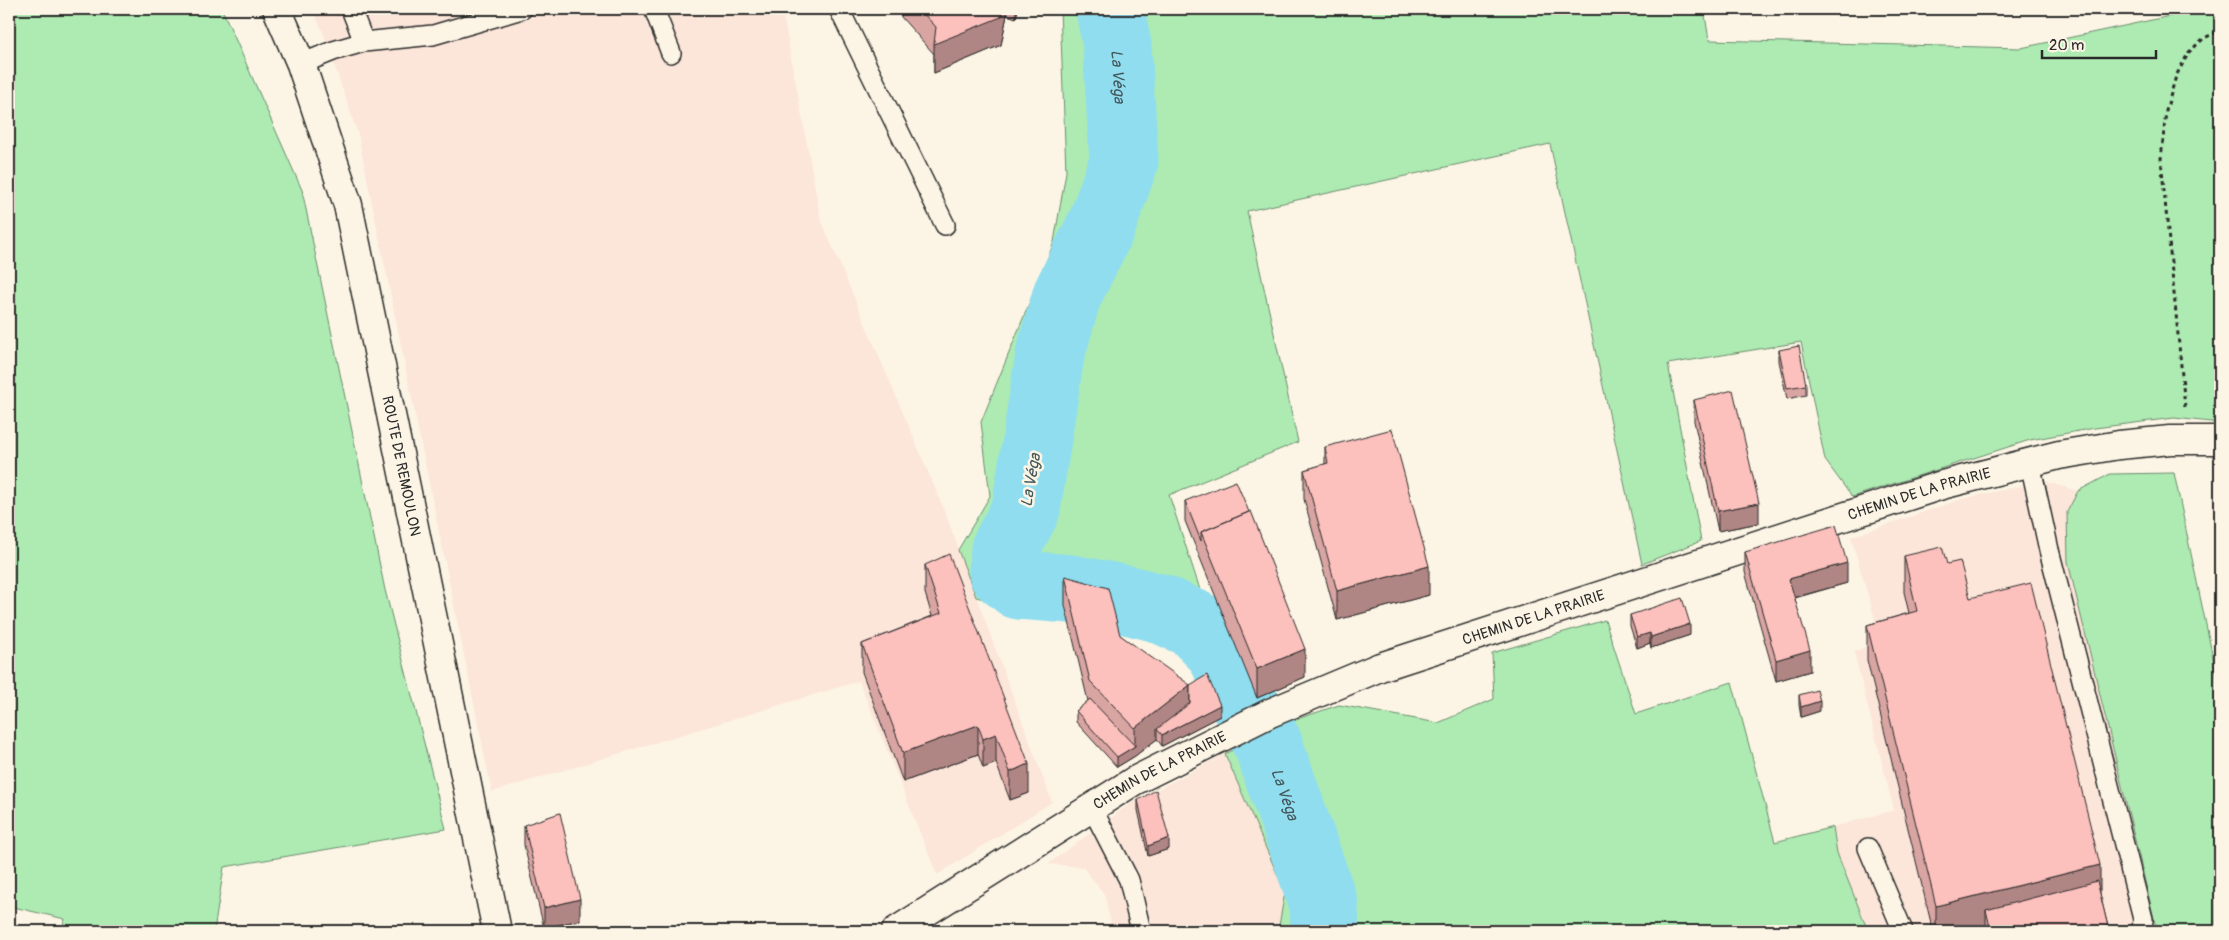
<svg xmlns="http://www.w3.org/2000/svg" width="2229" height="940" font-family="Pangolin,sans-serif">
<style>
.built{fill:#fce5d9}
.green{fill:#adebb2;stroke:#6c8b6e}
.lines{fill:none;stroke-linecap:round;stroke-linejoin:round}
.river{stroke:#90ddef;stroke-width:69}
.lane-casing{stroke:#2b2b2b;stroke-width:22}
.street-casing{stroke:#2b2b2b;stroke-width:31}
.secondary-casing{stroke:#2b2b2b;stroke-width:31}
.path{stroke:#2b2b2b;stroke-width:3;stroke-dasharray:4 4;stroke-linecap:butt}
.lane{stroke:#fcf5e5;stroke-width:19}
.street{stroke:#fcf5e5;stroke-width:28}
.secondary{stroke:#fcf5e5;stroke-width:28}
.wall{fill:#d9a5a3;stroke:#2b2b2b}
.shaded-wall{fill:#b08684;stroke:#2b2b2b}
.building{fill:#fcc0bd;stroke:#2b2b2b}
.labels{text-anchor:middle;stroke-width:5;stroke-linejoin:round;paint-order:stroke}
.street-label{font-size:15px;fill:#2b2b2b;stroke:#fcf5e5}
.water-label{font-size:16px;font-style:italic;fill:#44585c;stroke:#fcf5e5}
</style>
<rect width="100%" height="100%" fill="#fcf5e5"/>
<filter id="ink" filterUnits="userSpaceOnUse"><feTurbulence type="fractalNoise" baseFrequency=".02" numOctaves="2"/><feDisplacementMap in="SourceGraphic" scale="10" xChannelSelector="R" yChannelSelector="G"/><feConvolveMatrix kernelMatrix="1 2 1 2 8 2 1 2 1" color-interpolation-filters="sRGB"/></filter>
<g filter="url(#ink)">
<path class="built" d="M312 9H782L821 220 943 507 1052 802 937 875 859 681 492 792 358 134 322 29Z
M2043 481 2078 491 2067 512 2068 562 2157 931H1868L1837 853 1833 827 1894 810 1854 652 1881 640 1851 537 1962 499Z
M1225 754 1285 892 1278 931H1113L1104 894 1083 867 1048 864 1130 804Z"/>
<path class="green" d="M9 9H222L302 190 385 590 446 829 224 867 214 931H61L65 919 9 906Z
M1060 9H1704L1709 40 2021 48 2203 9H2220V423L2174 418 2095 428 2030 440 1852 497 1825 460 1801 342 1668 364 1701 541 1642 564 1550 144 1247 211 1298 442 1169 495 1210 620 1169 592 1137 582 1065 567 1042 614 976 597 958 550 990 496 981 422 1054 242 1066 172Z
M2174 473 2220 691V931H2157L2068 562 2067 512 2078 491 2110 474Z
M1605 620 1636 714 1732 682 1775 842 1833 827 1837 853 1868 931H1278L1285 892 1225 754 1300 718 1339 705 1438 723 1494 699 1492 653Z"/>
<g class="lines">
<path class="river" id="s1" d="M1110 9 1117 46 1124 161 1102 224 1067 295 1050 355 1026 509 1005 549 1003 572 1019 585 1071 589 1128 600 1159 608 1194 624 1220 650 1247 708 1268 744 1324 905 1325 931"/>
<g class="lane-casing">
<path id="lane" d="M351 9 364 42
M654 9 671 53
M839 9 945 225
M301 64 333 51 364 42 433 35 522 9
M2030 463 2049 550 2143 919 2142 931
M1092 808 1129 880 1141 931
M1868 848 1903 931"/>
</g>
<g class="street-casing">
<g id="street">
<path id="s2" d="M896 931 1134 781 1270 713 1380 667 1942 485 2059 455 2119 445 2170 440H2220"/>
</g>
</g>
<g class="secondary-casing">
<g id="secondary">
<path id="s3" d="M277 9 301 64 348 205 497 931"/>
</g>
</g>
<path class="path" d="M2185 407 2161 159 2166 111 2176 76 2189 52 2204 38 2220 31"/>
<use href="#lane" class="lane"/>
<use href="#street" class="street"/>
<use href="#secondary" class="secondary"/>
</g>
<path class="wall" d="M901 9H1018L1016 18 1007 15 1001 45 934 73V54L901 17Z
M1779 350 1806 385V395L1787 399 1779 361Z
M1694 400 1759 523 1718 531 1694 421Z
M1325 447 1429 595 1337 620 1304 499V470L1325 464Z
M1185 501 1305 677 1257 698 1185 521Z
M2220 523V573L2215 544V524Z
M1745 552 1847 583 1795 598 1810 671 1776 681 1745 572Z
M1904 556 1947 564 1970 598 2100 894 2109 931H1986V929L1977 931H1933L1867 660V625L1909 613 1904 592Z
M925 565 1029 793 1010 800 996 763 983 768 978 754 903 782 862 672V644L932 616 925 593Z
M1065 576 1120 635 1220 716 1162 746 1157 739 1135 756 1117 767 1076 722V711L1088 701 1065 605Z
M1630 615 1690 635 1651 648 1650 643 1637 648 1630 626Z
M1799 695 1820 711 1801 717 1799 705Z
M1138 800 1169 849 1148 856 1138 810Z
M524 825 580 920 544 928 524 845Z"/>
<path class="shaded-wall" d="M1003 9H1007V15L1001 45 934 73V44Z
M1016 9H1018L1016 18Z
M1759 503V523L1718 531V511Z
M1847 563V583L1789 599V579Z
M1429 566V595L1337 620V591Z
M1690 624V635L1651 648V637Z
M1650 633V643L1637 648V637Z
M1305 649V677L1257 698V669Z
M1810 650V671L1776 681V660Z
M1190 685V713L1157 729V739L1135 756 1117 767V757L1135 746V728Z
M1820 701V711L1801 717V707Z
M1220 705V716L1162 746V735Z
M978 725V754L903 782V753Z
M996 734V763L983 768V739Z
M1029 764V793L1010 800V772Z
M1169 838V849L1148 856V846Z
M2100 865V900L1986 910V929L1977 931H1936V906Z
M580 899V920L544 928V908Z"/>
<path class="building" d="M919 9H1003L1001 17 934 44 936 27Z
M1799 346 1806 385 1787 388 1779 350Z
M1733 390 1759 503 1718 511 1694 400Z
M1392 429 1429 566 1337 591 1304 470 1328 463 1325 447Z
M1236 481 1249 512 1201 532V541L1185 501Z
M1251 511 1305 649 1257 669 1201 532Z
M2220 523V553L2215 524Z
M1836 525 1847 563 1789 579 1810 650 1776 660 1745 552Z
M1942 547 1947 564 1960 561 1970 598 2031 583 2100 865 1936 906 1867 625 1917 611 1904 556Z
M949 554 1029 764 1010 772 996 734 983 739 978 725 903 753 862 644 941 613 925 565Z
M1065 576 1108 588 1120 635 1190 685 1135 728 1090 681Z
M1682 598 1690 624 1651 637 1650 633 1637 637 1630 615Z
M1207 675 1220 705 1162 735 1157 729 1190 703V685Z
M1817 690 1820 701 1801 707 1799 695Z
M1090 699 1135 746 1117 757 1076 711Z
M1156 790 1169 838 1148 846 1138 800Z
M560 813 580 899 544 908 524 825Z
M2097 881 2109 931H1991L1986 910Z"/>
</g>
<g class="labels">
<g class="street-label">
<text dy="5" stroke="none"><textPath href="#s3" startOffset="475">ROUTE DE REMOULON</textPath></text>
<text dy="5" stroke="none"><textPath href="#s2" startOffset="1119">CHEMIN DE LA PRAIRIE</textPath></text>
<text dy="5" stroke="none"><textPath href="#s2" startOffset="714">CHEMIN DE LA PRAIRIE</textPath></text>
<text dy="5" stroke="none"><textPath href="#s2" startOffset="309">CHEMIN DE LA PRAIRIE</textPath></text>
</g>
<g class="water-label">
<text dy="6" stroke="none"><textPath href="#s1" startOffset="68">La Véga</textPath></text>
<text transform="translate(1030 480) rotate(-80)" y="6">La Véga</text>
<text dy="6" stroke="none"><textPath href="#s1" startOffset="982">La Véga</textPath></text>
</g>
</g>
<rect width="2229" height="940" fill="none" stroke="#fcf5e5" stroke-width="30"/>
<rect x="15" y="15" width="2199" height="910" fill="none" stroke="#2b2b2b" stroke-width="2" filter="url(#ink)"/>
<path d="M2042 50v8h114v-8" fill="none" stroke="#2b2b2b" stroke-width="2.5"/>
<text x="2049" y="50" font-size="15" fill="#2b2b2b" stroke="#fcf5e5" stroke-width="4" paint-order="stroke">20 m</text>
</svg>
